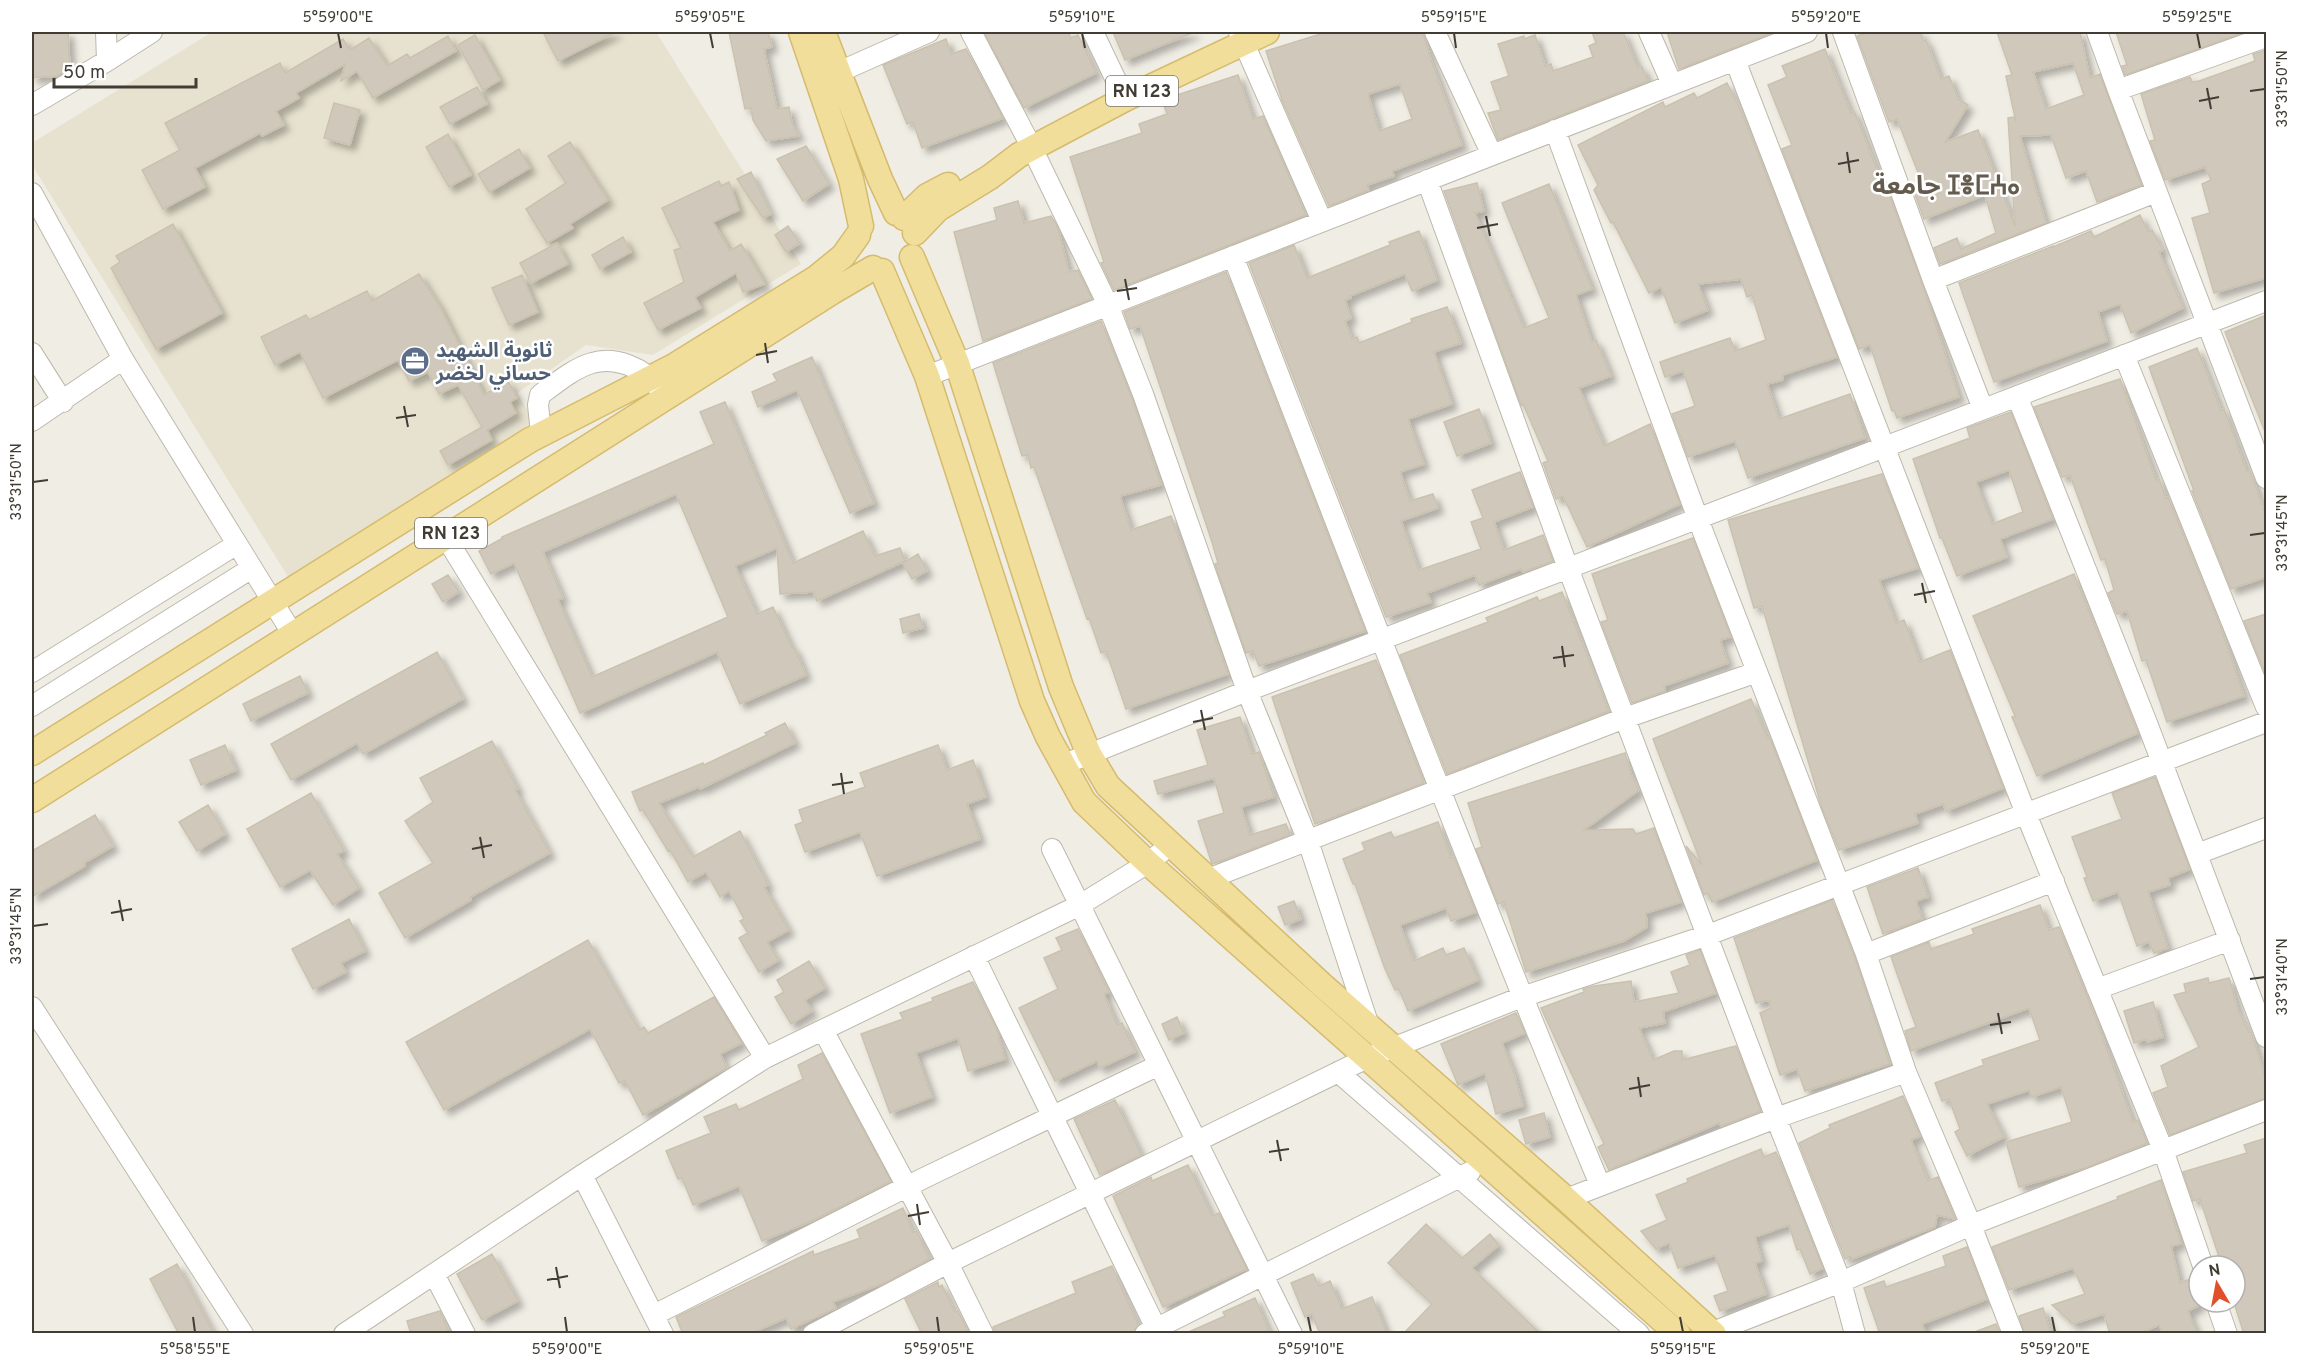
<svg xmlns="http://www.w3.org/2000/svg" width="2298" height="1365" font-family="Overpass,'Noto Sans Arabic','Noto Sans Tifinagh',sans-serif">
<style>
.education{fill:#e7e2cf}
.building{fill:#d0c9bb;stroke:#cac1af;stroke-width:1.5;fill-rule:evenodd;filter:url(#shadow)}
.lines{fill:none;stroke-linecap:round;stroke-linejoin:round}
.minor-casing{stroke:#bdb8ab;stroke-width:22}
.major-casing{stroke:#d5bb6d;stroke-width:27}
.minor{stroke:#fff;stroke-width:20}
.major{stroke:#f2de9b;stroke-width:24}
.ticks{fill:none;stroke:#413d35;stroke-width:2}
.labels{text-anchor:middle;stroke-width:5;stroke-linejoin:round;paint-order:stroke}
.shield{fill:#fff;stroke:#7a7772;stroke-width:1.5}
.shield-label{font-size:18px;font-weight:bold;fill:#413d35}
.service-label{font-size:20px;font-weight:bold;fill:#4e5e75;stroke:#fff;text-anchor:start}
.district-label{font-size:26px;font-weight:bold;fill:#635b4d;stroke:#fff}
.neatline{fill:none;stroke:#413d35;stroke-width:2}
.ticks-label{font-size:15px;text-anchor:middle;fill:#413d35}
</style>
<defs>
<filter id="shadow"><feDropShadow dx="5.5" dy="5.5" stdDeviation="3" flood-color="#0004"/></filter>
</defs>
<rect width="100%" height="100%" fill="#f0ede4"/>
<path class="education" d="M212 32H656L801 264 653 355 586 345 517 393 534 421 290 580 32 165V143Z"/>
<path class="building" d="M68 32 70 69 57 76 32 78V34Z
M543 32H616L558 61Z
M729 32H768L772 47 764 49 777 109 789 107 792 123 799 136 766 141 753 120 751 108 745 109Z
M984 32H1068L1071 38 1078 35 1096 73 1024 108Z
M1113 32H1195L1125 60Z
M1327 32H1423L1431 60 1462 145 1392 171 1394 176 1367 185 1369 190 1329 206 1282 100 1266 51ZM1400 84 1412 119 1379 131 1368 94Z
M1592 32H1623L1638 68 1642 67 1648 81 1498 140 1488 113 1501 110 1491 82 1509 76 1498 44 1524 36V39L1535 35 1545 66 1551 64 1553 71 1593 57 1589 46 1596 43Z
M1667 32H1775L1679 69Z
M1868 32H1921L1923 41 1926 40 1941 79 1949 76 1958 99 1968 105 1945 142 1978 130 2015 226 2008 118 2014 117 2016 122 2006 76 2012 75 1997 32H2080L2090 78 2100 74 2141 185 2097 202 2086 171 2066 178 2051 135 2020 136 2046 223 1940 264 1934 248 1957 238 1961 249 1996 233 1985 195 1924 219 1913 189 1923 185 1897 119 1889 122 1857 36ZM2073 63 2084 95 2046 109 2033 72Z
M2116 32H2246L2125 75 2122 66 2127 65Z
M475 35 500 80 483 90 458 45Z
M448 36 456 51 373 98 357 71 341 81 345 64 296 93 299 98 276 111 284 125 262 136 260 133 195 168 205 187 163 209 142 170 180 150 165 123 280 63 285 73 343 39 350 50 369 38 387 66 407 54 410 58Z
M946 39 951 54 966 49 1003 118 922 148 913 122 907 124 883 65Z
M1825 49 1851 113 1854 111 1882 182 1890 197 1923 286 1959 397 1897 418 1894 410 1892 411 1870 345 1859 349 1782 149 1792 145 1768 85 1787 77 1782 66Z
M2266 50V278L2214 293 2192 218 2210 213 2202 184 2211 180 2205 167 2165 180 2150 141 2155 140 2141 94 2190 77 2192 82 2199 81 2255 61 2253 54Z
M1238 75 1253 119 1263 116 1306 215 1114 290 1101 263 1104 262 1070 157 1142 133 1139 124 1167 114 1162 100Z
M1727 83 1742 113 1837 357 1782 375 1783 380 1767 384 1779 419 1850 394 1865 438 1748 478 1735 441 1688 457 1672 414 1695 406 1683 371 1665 377 1660 362 1730 338 1735 351 1766 340 1752 295 1747 297 1741 279 1698 284 1708 310 1675 323 1661 287 1649 293 1613 222 1611 223 1594 190 1598 185 1578 145 1663 102 1665 107 1694 93 1697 98Z
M477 87 487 104 450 124 440 107Z
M334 103 360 110 350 145 324 138Z
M448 134 471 175 449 187 426 147Z
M570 142 608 200 570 224 573 228 547 243 526 209 566 183 548 156Z
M806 146 829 184 803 201 777 159Z
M519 149 530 168 489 192 478 174Z
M751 172 771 214 763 218 737 179Z
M719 181 721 186 729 182 739 210 713 222 730 251 741 244 765 284 743 292 736 273 695 297 701 308 658 330 644 303 684 282 674 250 681 248 662 208Z
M1477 183 1484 211 1475 213 1524 328 1549 318 1502 203 1549 184 1592 289 1576 295 1592 342 1596 340 1611 376 1579 388 1604 446 1650 424 1680 504 1587 547 1563 496 1556 499 1543 463 1548 461 1523 404 1521 405 1444 191Z
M1018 201 1024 223 1051 216 1058 228 1069 272 1078 270 1092 299 983 341 954 232 997 220 994 208Z
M2140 215 2148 232 2152 230 2163 250 2159 252 2183 308 2131 333 2120 304 2098 312 2107 341 1994 382 1959 283 2053 246V247L2091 231 2094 237Z
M173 224 222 313 156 349 111 268 120 262 116 256Z
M788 226 800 243 786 252 775 235Z
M1419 231 1437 280 1412 291 1405 274 1350 296 1351 298 1345 300 1351 318 1345 321 1352 339 1357 337 1359 343 1412 322 1411 319 1447 307 1461 343 1434 352 1452 404 1408 419 1424 464 1400 472 1410 501 1433 494 1438 508 1401 521 1415 560 1419 570 1481 549 1471 522 1483 518 1472 490 1520 472 1533 507 1494 522 1504 550 1543 535 1553 561 1523 572 1521 569 1479 585 1475 575 1427 593 1431 602 1386 617 1249 263 1294 245 1307 278 1390 245 1389 242Z
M623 237 631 252 600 269 592 255Z
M557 243 568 264 531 283 520 263Z
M1226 272 1365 631 1259 666 1253 651 1246 653 1215 564 1218 563 1212 542 1140 326 1130 329 1124 312Z
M419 274 440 307 484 395 508 381 517 398 510 402 516 413 487 430 492 440 448 465 440 451 482 427 458 385 439 394 428 372 409 381 398 360 323 398 300 352 275 365 261 337 306 315 309 320 367 291 372 301Z
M522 275 538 312 509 325 492 288Z
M2266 315V434L2225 332Z
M1101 321 1132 398 1161 485 1120 496 1131 530 1171 516 1228 674 1126 709 1106 651 1101 653 1089 618 1087 619 1034 467 1031 468 1028 455 1022 456 993 363Z
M2197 348 2221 410 2224 409 2247 472 2250 471 2266 516V577L2231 589 2192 491H2194L2149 367Z
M812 357 874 503 850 513 797 390 758 407 752 392 777 381 773 374Z
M2120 379 2156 480 2159 479 2166 498 2168 497 2221 628 2244 696 2167 722 2146 660 2142 661 2127 611 2117 614 2108 593 2114 590 2105 559 2101 560 2070 475 2062 477 2034 407Z
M725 402 793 563 863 531 875 556 900 548 905 561 817 601 813 592 780 594 777 548 735 566 757 614 773 607 792 648 794 647 806 675 740 704 717 652 580 713 514 563 491 574 479 551 503 538 502 537 714 444 700 412ZM676 494 728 617 592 677 558 600 563 598 543 552Z
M1479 409 1491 443 1457 456 1444 422Z
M2011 412 2053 519 2000 539 2007 557 1957 576 1942 538H1940L1913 459 1970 438 1967 428ZM2009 470 2023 512 1992 524 1976 482Z
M1882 474 1918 568 1879 580 1896 623 1904 620 1920 662 1950 650 2003 788 1946 811 1943 804 1915 814 1918 823 1839 850 1822 808 1762 606 1754 608 1728 520Z
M1693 538 1731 637 1720 640 1728 663 1664 686 1665 691 1632 703 1601 622 1608 620 1592 574Z
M918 554 927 571 912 579 903 563Z
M2074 574 2138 733 2037 776 2012 717 2015 716 1973 616Z
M448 575 459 592 443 602 432 584Z
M1562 592 1609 711 1447 774 1400 655 1488 622 1486 618 1518 605 1537 597 1539 601Z
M919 614 923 628 903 633 900 619Z
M2266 614V676L2244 621Z
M437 652 463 699 363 754 357 743 291 780 271 744Z
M1376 660 1424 783 1315 824 1272 697Z
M300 676 308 693 251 721 243 704Z
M1751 699 1767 738H1770L1817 860 1712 902 1708 893 1704 895 1686 846 1702 865 1653 739Z
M1240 717 1252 754 1259 752 1274 797 1241 807 1250 835 1286 824 1290 835 1212 864 1198 821 1224 813 1214 778 1158 794 1154 781 1208 765 1197 730Z
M785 723 795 743 700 789 699 787 659 803 693 857 740 831 768 885 764 887 789 930 767 942 779 960 759 972 739 938 748 933 740 921 744 919 729 891 720 897 706 872 688 882 670 850 668 851 643 810 640 811 632 792 703 763 704 765 767 735 765 733Z
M492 741 518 789 515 790 550 853 470 897 471 900 405 938 379 893 433 863 405 821 433 802 420 778Z
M225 745 236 770 201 785 190 760Z
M938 745 947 770 973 760 986 797 967 804 980 839 877 876 860 832 805 852 795 825 803 822 799 810 865 787 860 773Z
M1625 753 1632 777 1639 790 1584 830 1633 829 1636 834 1654 828 1681 902 1646 913 1647 927 1624 941 1526 972 1504 902 1498 904 1476 849 1482 847 1468 803Z
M2155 777 2190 869 2168 878 2170 885 2148 892 2168 948 2154 953 2149 942 2137 946 2118 892 2093 901 2084 878 2087 877 2072 837 2122 819 2112 793Z
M311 793 344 851 337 854 359 888 333 905 310 870 280 887 247 829Z
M208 805 225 834 197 851 179 822Z
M95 815 113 846 84 863 85 866 32 897V851Z
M1438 822 1451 858 1454 857 1476 912 1451 921 1446 908 1400 925 1414 961 1443 948 1446 955 1464 948 1478 980 1408 1011 1399 989 1395 990 1385 969 1355 884H1353L1343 859 1365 850 1362 843 1391 832 1394 838Z
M1918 868 1928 897 1916 901 1922 919 1883 934 1867 887Z
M1832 900 1855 958 1890 1064 1805 1091 1797 1069 1780 1075 1760 1013 1771 1008 1769 1000 1756 1003 1734 938Z
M1294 901 1301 919 1285 925 1278 907Z
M2040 905 2049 930 2059 927 2093 1011 2133 1122 2138 1120 2147 1143 2085 1168 2019 1187 2006 1142 2072 1122 2061 1087 2032 1097 2029 1090 1987 1104 2004 1137 1967 1156 1955 1132 1960 1129 1949 1099 1942 1101 1935 1083 1984 1065 1982 1060 2040 1040 2029 1008 1911 1051 1905 1031 1916 1027 1891 957 1929 942 1931 949 1974 934 1972 929Z
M349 919 365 951 341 963 346 972 313 989 292 949Z
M1078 929 1109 992 1104 994 1117 1025 1122 1023 1135 1052 1100 1068 1097 1061 1055 1081 1019 1008 1058 989 1044 958 1062 950 1056 938Z
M588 940 639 1030 644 1027 648 1033 714 997 742 1043 720 1054 727 1068 643 1115 625 1081 619 1083 590 1029 444 1110 406 1042Z
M1700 950 1716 993 1663 1012 1665 1023 1639 1028 1653 1060 1674 1051H1682V1060L1736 1046 1761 1111 1721 1126 1719 1123 1609 1170 1598 1147 1604 1144 1541 1008 1584 992 1583 989 1594 986 1631 981 1634 1002 1679 993 1671 972 1690 965 1686 955Z
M809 961 825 988 805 1000 812 1011 791 1024 775 997 784 992 777 980Z
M2208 978 2209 983 2229 978 2238 1010 2249 1032H2251L2264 1073 2266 1072V1098L2170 1135 2153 1093 2168 1087 2161 1066 2199 1047 2174 995 2186 992 2184 984Z
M973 982 996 1027 1005 1059 968 1071 958 1038 916 1053 932 1097 890 1113 861 1034 903 1019 900 1013 933 1001 932 998Z
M2153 1002 2163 1037 2147 1042 2146 1039 2134 1043 2124 1011Z
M1516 1013 1525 1033 1502 1043 1514 1073 1523 1106 1496 1114 1485 1073 1458 1085 1441 1044Z
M1177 1017 1184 1033 1169 1040 1162 1024Z
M822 1053 891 1181 814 1220 762 1241 739 1186 693 1205 682 1178 678 1179 666 1151 711 1133 704 1117 736 1104 739 1110 803 1079 798 1065Z
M1903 1096 1920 1136 1911 1140 1928 1181 1938 1177 1955 1219 1937 1215 1935 1227 1852 1259 1851 1256 1845 1259 1799 1143 1830 1128 1829 1125Z
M1115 1100 1141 1155 1100 1175 1074 1119Z
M1544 1113 1550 1137 1526 1144 1519 1120Z
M2266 1138V1334H2244L2235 1306V1266H2222L2200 1199 2193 1201 2183 1172 2247 1153 2244 1145Z
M1761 1149 1764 1157 1776 1152 1823 1268 1810 1274 1800 1249 1797 1250 1789 1225 1755 1237 1762 1261 1755 1263 1766 1294 1720 1311 1714 1296 1728 1291 1715 1255 1678 1268 1669 1243 1656 1249 1641 1231 1667 1220 1656 1195 1688 1182 1687 1179Z
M1188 1165 1212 1216 1219 1213 1247 1269 1163 1307 1113 1196 1151 1177 1152 1181Z
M2161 1180 2181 1244 2171 1246 2180 1283 2190 1279 2200 1305 2188 1311 2197 1334H2163L2159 1325 2138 1334H2110L2104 1314 2073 1324 2052 1305 2085 1294 2073 1268 2009 1290 1992 1247 2118 1199 2117 1197Z
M903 1208 913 1232 917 1231 929 1259 887 1282 833 1302 836 1308 791 1329 786 1318 750 1334H683L676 1317 813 1251 814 1255 860 1238 857 1230Z
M1426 1224 1462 1258 1490 1234 1499 1245 1472 1268 1541 1334H1403L1432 1304 1388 1263Z
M1967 1247 1987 1299 1922 1324 1926 1334H1880L1864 1288 1884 1281 1886 1287 1946 1266 1943 1256Z
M492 1254 518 1301 482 1320 457 1274Z
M177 1264 214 1334H179L150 1279Z
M1112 1266 1138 1325 1133 1334H995L993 1327 1076 1293 1072 1282Z
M1313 1274 1319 1286 1330 1281 1342 1309 1372 1297 1387 1334H1320L1312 1314 1305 1317 1291 1283Z
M938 1282 939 1287 942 1285 955 1312 958 1311 969 1334H922L905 1299Z
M1255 1298 1270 1334H1184L1225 1316 1223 1312Z
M2043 1308 2051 1334H2025L2019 1316Z
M440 1311 450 1334H411L407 1321Z
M1996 1324 2000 1334H1977V1331Z"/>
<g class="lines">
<g class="minor-casing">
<path id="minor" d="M106 32 107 61
M971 32 1032 148 1108 305 1143 394 1247 691 1308 841 1369 1026
M1093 32 1125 99
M1239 32 1322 221
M1435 32 1492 155
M1649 32 1672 84
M1843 32 1933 280 1983 409
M2097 32 2118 90 2266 478
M1735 60 2026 814 2163 1150 2203 1266
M839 72 929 32
M2118 90 2266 37
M32 105 107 61 152 32
M1555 130 1698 519 1866 954 1906 1072 1971 1225 2013 1334
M1427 180 1568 568 1776 1118 1841 1282 1855 1334
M32 193 123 359 292 633
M1233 256C1353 567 1472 878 1600 1185
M1933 280 2156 192
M32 353 63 402
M2124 355 2266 707
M927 376 1807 32
M2017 396 2147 723 2266 1037
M32 421 123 359
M541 433 538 405 540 395C555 384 574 368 592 363 615 356 645 368 658 387
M445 536 765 1058
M32 672 237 544
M32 706 252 568
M1062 765 1247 691 2266 301
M1052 849 1292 1334
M2197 854 2266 828
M1208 879 1625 718 1757 672
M1866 954 2054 881
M974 956 1156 1328
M2097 989 2230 940
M32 1007 243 1334
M823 1030 948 1263 983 1334
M1338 1072 1639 1334
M582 1175 663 1334
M1566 1199 1776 1118 1906 1072
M434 1274 465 1334
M2216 1302 2227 1334
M654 1315 924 1178 1159 1065
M344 1334 582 1175 765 1058 1080 905 1148 863 1170 845
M813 1334 948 1263 1367 1058 1522 997 1708 935 2266 722
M1145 1334 1470 1172
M1708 1334 1841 1282 1971 1225 2266 1110"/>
</g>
<g class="major-casing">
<path id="major" d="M801 32 851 179 861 226
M823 32 880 179 896 213
M904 218 927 196 948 185
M915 233 938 209 990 177 1019 155 1125 99 1267 32
M912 257 957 363 1061 687 1089 754 1108 786 1322 985 1566 1199 1714 1334
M882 271 927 376 1032 701 1048 737 1084 802 1148 863 1678 1334
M32 753 530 440 674 366 816 278 843 256 858 235
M32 800 832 292 873 268"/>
</g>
<use href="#minor" class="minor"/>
<use href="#major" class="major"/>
</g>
<path class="ticks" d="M338 33 341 48M710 33 713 48M1082 33 1085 48M1454 33 1456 48M1826 33 1828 48M2197 33 2200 48M2207 88 2211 109M2250 91 2265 89M2199 101 2219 97M1847 152 1850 173M1838 164 1859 160M1486 216 1490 236M1477 228 1498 224M1125 279 1129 300M1117 291 1137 288M765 343 768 363M756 355 777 351M404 406 408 427M396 418 416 415M33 482 48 480M2250 535 2265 533M1922 583 1926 603M1914 595 1935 591M1562 646 1565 667M1553 658 1574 655M1201 710 1205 730M1193 722 1213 718M841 773 844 794M832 785 853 782M480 837 484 858M472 849 492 845M119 900 123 921M111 913 132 909M33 926 48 924M2250 979 2265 977M1998 1013 2002 1034M1990 1025 2011 1022M1638 1077 1641 1097M1629 1089 1650 1085M1277 1140 1281 1161M1269 1152 1289 1149M917 1204 920 1225M908 1216 929 1212M556 1267 560 1288M547 1280 568 1276M193 1317 195 1332M565 1317 567 1332M937 1317 939 1332M1308 1317 1311 1332M1680 1317 1683 1332M2052 1317 2055 1332"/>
<defs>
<g id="office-disc" transform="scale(1.5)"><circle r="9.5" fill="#5c6f8a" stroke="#fff"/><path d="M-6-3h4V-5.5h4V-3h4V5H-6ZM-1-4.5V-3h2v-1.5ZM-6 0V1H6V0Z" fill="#fff"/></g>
</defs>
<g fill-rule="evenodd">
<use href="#office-disc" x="415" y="361"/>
</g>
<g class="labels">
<g class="shield">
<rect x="1106" y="76" width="72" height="30" rx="4.5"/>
<rect x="415" y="518" width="72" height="30" rx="4.5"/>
</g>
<g class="shield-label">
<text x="1142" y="97">RN 123</text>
<text x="451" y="539">RN 123</text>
</g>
<g class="service-label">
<text x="436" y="357">ثانوية الشهيد<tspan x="436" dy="23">حساني لخضر</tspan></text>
</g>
<g class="district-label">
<text x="1946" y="194">جامعة ⵊⴻⵎⵄⴰ</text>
</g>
</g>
<rect width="2298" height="1365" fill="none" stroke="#ffffff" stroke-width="66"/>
<g transform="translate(2217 1284) rotate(350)"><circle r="28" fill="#ffffff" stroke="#b3b1ae" stroke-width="1.5"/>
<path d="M0-4.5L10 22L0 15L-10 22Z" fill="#e1502a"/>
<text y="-9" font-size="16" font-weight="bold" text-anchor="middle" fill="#413d35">N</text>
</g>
<path d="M54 78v9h142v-9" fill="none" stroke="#413d35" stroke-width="3"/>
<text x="63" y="78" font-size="18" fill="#413d35" stroke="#ffffff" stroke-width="4.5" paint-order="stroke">50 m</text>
<rect x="33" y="33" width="2232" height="1299" class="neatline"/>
<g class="ticks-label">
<text x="338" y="22">5°59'00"E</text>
<text x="710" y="22">5°59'05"E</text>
<text x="1082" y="22">5°59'10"E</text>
<text x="1454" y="22">5°59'15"E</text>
<text x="1826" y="22">5°59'20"E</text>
<text x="2197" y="22">5°59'25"E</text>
<text transform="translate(2282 89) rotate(-90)" y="5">33°31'50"N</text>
<text transform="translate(16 482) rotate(-90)" y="5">33°31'50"N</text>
<text transform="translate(2282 533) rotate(-90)" y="5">33°31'45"N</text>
<text transform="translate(16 926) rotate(-90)" y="5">33°31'45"N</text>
<text transform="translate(2282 977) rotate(-90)" y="5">33°31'40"N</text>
<text x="195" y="1354">5°58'55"E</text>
<text x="567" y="1354">5°59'00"E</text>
<text x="939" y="1354">5°59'05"E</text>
<text x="1311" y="1354">5°59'10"E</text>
<text x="1683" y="1354">5°59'15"E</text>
<text x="2055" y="1354">5°59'20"E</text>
</g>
</svg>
